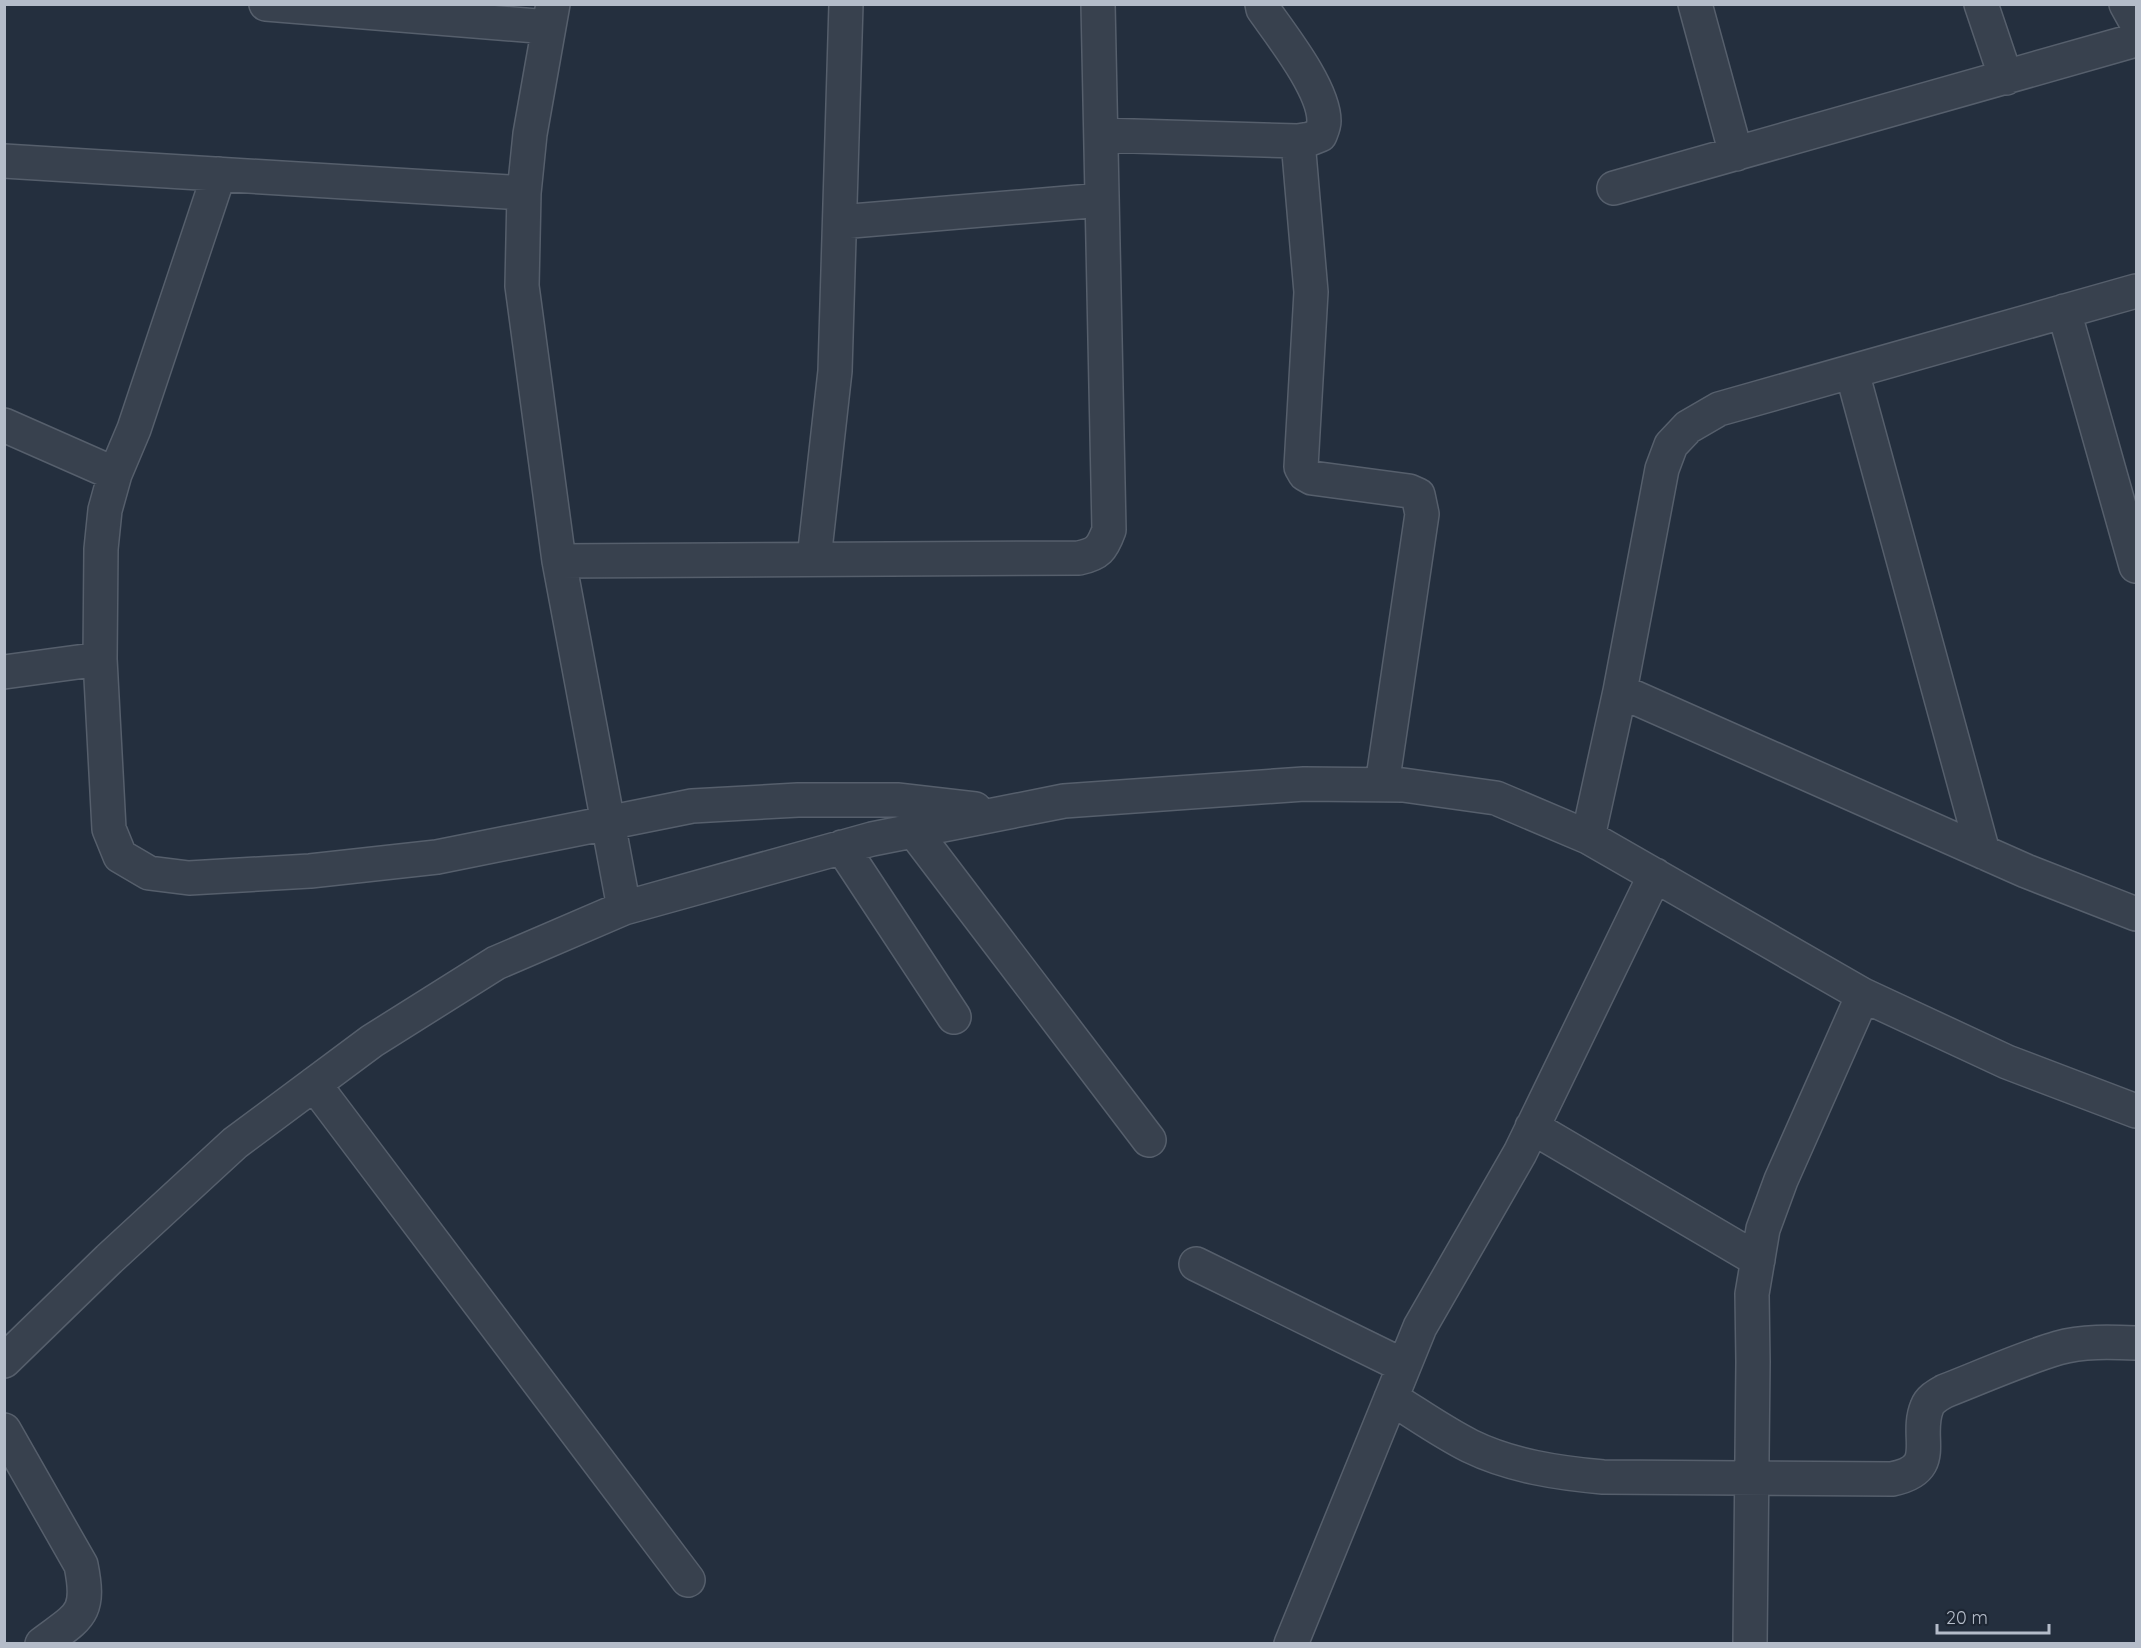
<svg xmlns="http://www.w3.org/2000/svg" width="2141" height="1648" font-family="Quicksand,sans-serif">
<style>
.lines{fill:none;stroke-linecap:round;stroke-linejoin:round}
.minor-casing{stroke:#565f6c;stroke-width:36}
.minor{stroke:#38414e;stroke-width:33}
</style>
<rect width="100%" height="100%" fill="#242f3e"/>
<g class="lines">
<g class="minor-casing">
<path id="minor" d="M266 4 549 27
M553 4 530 134 524 193 522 286 559 561 624 908
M1262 4 1263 9C1282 36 1324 89 1324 121 1324 126 1322 130 1320 135L1310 139 1298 141 1311 292 1301 467 1305 474 1312 478 1409 491 1418 495 1422 514 1382 785
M1695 4 1736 154
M1981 4 2006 78
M2126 4 2136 22
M1101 135 1298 141
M4 161 524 193
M1614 188 2136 40
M840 222 1102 200
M2064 311 2136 566
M1852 372 1983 852
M4 425 115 474 105 510 101 549 100 659 109 829 120 856 149 873 189 878 310 871 437 857 692 806 798 800H897L975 809
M115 474 134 429 219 174
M814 559 835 371 846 4
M559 561 1079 558C1098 554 1102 549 1109 530L1098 4
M4 672 100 659
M1620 691 2026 871 2136 914
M914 831 1149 1140
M1588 837 1620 691 1662 469 1671 445 1688 427 1719 409 2136 291
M842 847 954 1017
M314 1084 688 1580
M1532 1127 1758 1260
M1196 1264 1404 1366
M4 1361 109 1259 235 1143 372 1041 496 963 624 908 872 839 1064 801 1304 784 1403 785 1496 798 1588 837 1863 995 2007 1062 2136 1111
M1391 1398C1417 1414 1442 1432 1470 1446 1511 1466 1558 1473 1603 1477L1892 1479C1942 1469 1914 1438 1927 1407 1930 1399 1938 1395 1945 1391 1981 1377 2021 1359 2058 1348 2083 1341 2110 1342 2136 1343
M4 1430 81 1565C91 1615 79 1616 42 1644
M1291 1644 1420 1327 1520 1153 1655 875
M1750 1644 1753 1362 1752 1294 1763 1229 1781 1180 1863 995"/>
</g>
<use href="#minor" class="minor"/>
</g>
<rect width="2141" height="1648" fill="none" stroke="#b4bcc9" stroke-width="12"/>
<path d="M1937 1624v9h112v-9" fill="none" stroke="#b4bcc9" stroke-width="3"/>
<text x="1946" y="1624" font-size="18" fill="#b4bcc9" stroke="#1d2633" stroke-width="4.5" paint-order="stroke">20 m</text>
</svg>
